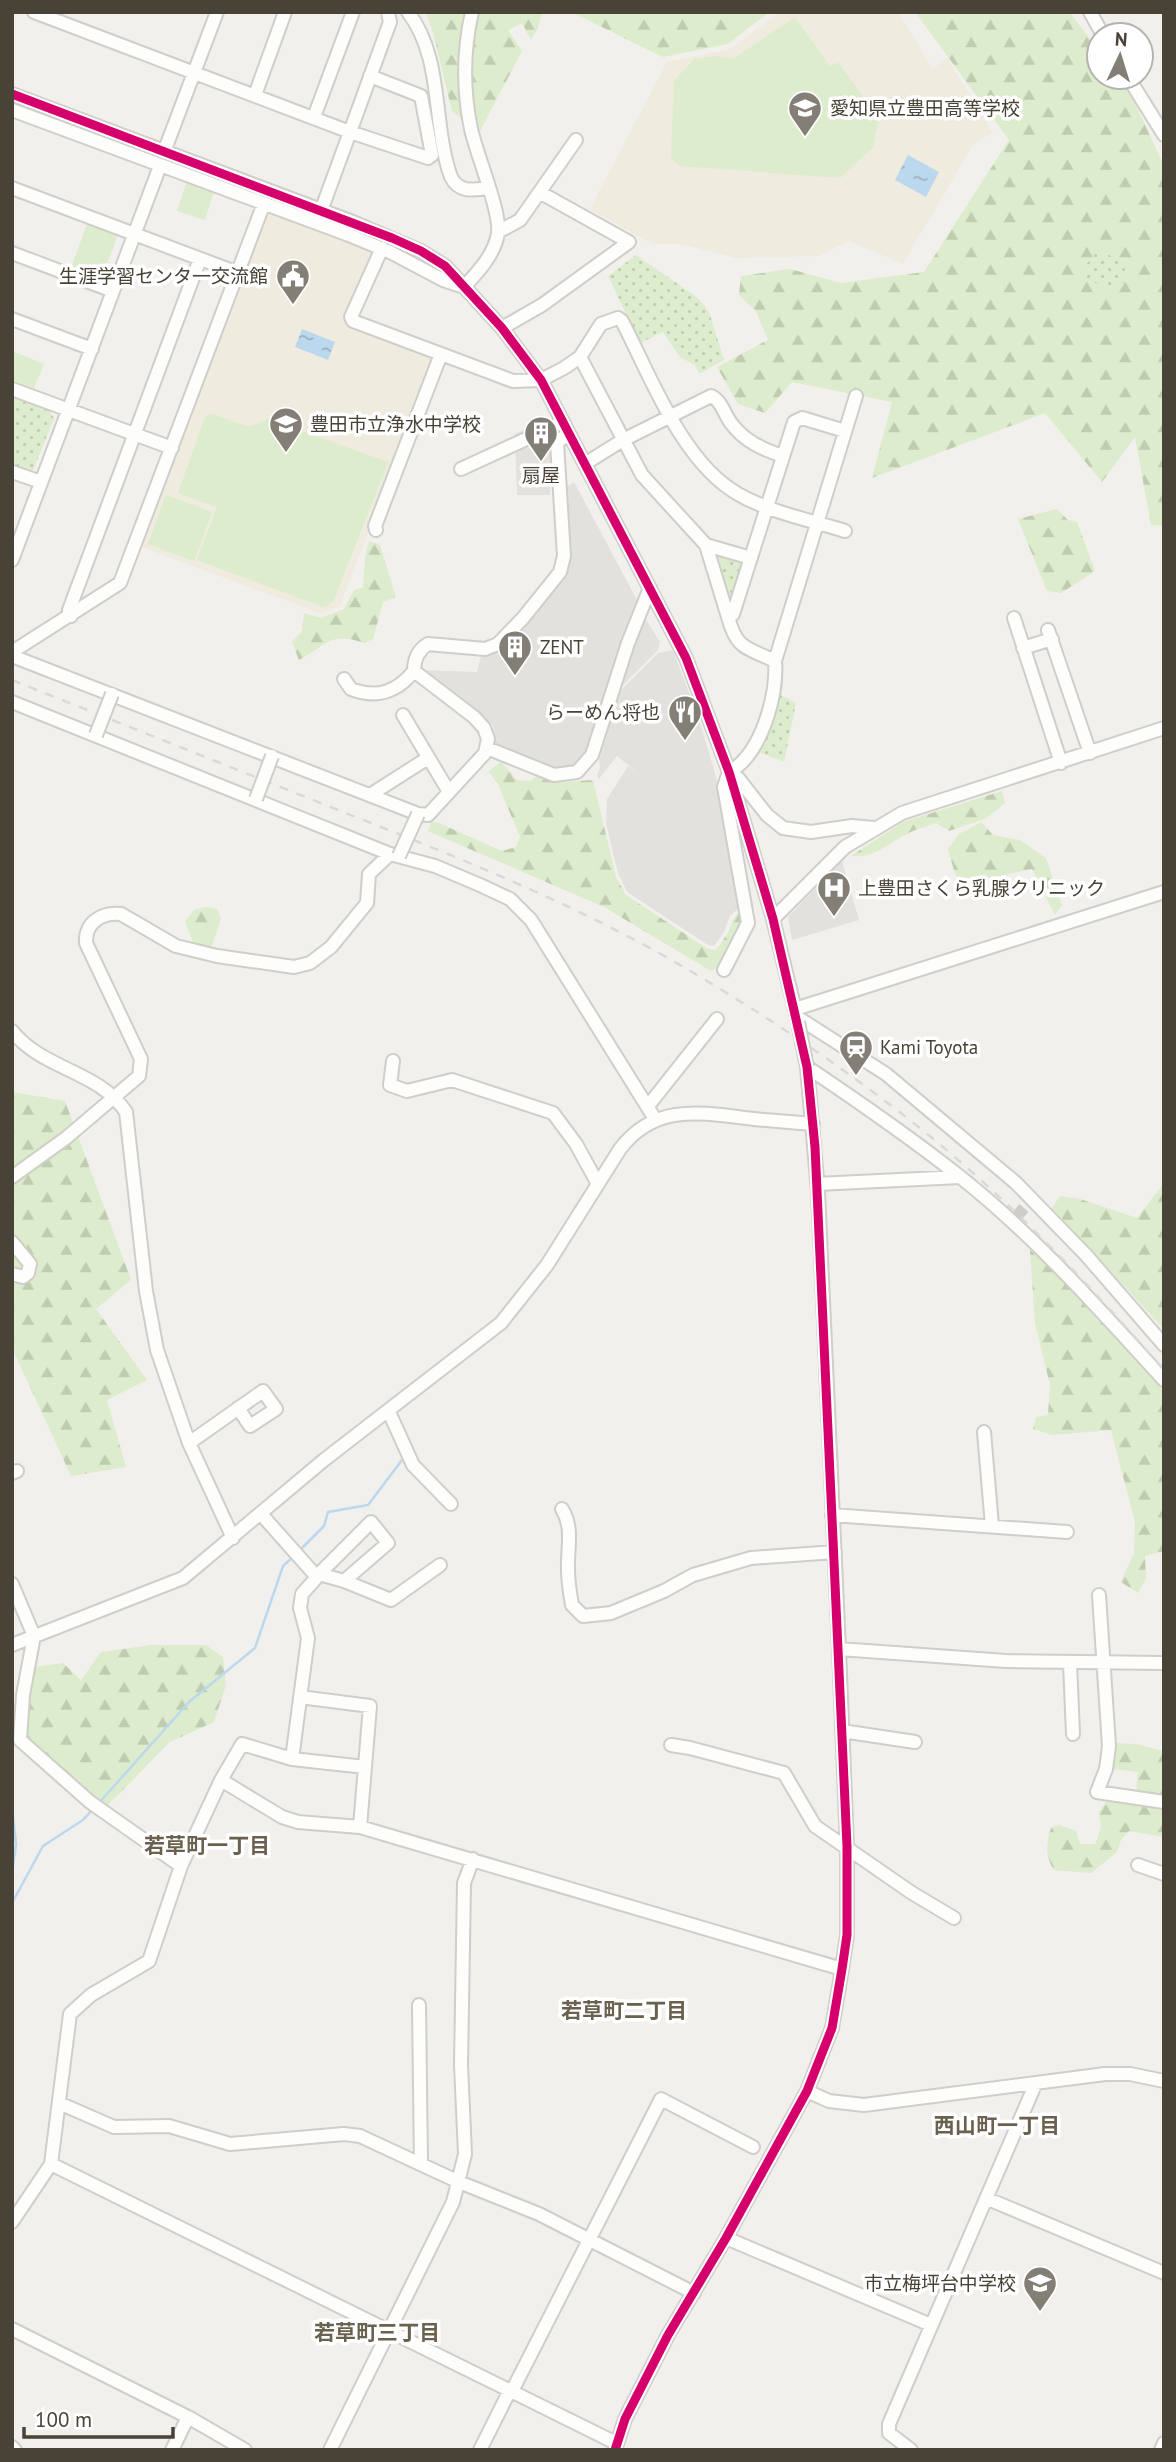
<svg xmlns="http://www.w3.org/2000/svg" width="1176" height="2462" font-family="'PT Sans','Noto Sans JP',sans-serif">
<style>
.education{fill:#efebde}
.grass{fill:#ddeccc}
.forest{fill:url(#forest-firs)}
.park{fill:url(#park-dots)}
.parking{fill:#e3e1dd}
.water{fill:url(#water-ripples)}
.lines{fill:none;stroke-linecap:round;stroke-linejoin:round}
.stream{stroke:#bcd8ef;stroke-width:2.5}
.minor-tunnel{stroke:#cfcdc8;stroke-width:12;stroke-dasharray:12 6;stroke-linecap:butt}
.minor-casing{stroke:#cfcec9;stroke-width:16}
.minor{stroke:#fdfdfc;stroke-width:12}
.rail{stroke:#d9d9d8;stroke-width:2.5;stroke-dasharray:9 9;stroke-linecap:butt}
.minor-bridge-casing{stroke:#cfcec9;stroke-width:16;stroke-linecap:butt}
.minor-bridge{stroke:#fdfdfc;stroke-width:12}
.cycleway-casing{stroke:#fff;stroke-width:13}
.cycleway{stroke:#d6006c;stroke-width:9}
.labels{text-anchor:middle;stroke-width:7;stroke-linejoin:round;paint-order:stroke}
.poi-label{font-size:19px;fill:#484237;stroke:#fff;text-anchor:start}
.neighbourhood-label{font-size:21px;font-weight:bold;fill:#6a614e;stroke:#fff}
</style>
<defs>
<pattern id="forest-firs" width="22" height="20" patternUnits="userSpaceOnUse" patternTransform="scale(1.75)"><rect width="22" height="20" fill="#ddeccc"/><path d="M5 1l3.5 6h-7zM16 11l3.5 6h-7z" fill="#bfccb0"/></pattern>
<pattern id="park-dots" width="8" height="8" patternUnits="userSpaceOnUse" patternTransform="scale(1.75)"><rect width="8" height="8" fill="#ddeccc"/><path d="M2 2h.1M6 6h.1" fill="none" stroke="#bfccb0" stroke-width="1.8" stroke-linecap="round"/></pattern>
<pattern id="water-ripples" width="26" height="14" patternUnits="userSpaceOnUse" patternTransform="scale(1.75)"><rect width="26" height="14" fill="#bcd8ef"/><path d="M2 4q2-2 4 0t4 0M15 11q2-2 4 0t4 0" fill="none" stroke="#9bb1c2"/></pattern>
</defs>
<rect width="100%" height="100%" fill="#f1f0ec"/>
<path class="education" d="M781 12H898L933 69 947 58 993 133 974 143 903 264 849 241 819 256 736 258 681 244H652L590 209 667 62 730 49Z
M270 211 371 249 373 257 347 317 348 324 431 353 434 361 340 606 322 614 139 546 263 214Z"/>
<path class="grass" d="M795 17 830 66 838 62 879 118 873 147 840 178 680 166 671 159 674 81 694 59 715 56 733 59Z
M186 183 214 192 205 220 177 211Z
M88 221 119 232 101 280 71 268Z
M12 351 44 364 34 388 12 380Z
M210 413 249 427 268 419 388 462 333 602 323 607 197 560 217 507 178 493 205 417Z
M166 495 212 512 194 561 148 544Z"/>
<path class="forest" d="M426 12H542L538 28 531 40 522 23 508 30 522 51 480 131 452 111 434 36Z
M571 12H769L728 44 663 57Z
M915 12H1069L1099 50V77H1120L1127 86 1164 166V526L1151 525 1135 437 1102 482 1045 413 872 478 892 402 792 382 765 413 738 404 717 367 768 340 756 311 739 295 741 276 790 269 841 283 924 272 1009 140Z
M1057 509 1068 520 1077 522 1095 571 1061 593 1047 591 1018 519Z
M369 541 380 545 396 597 383 602 373 639 364 643C330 631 327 645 299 660L292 642 302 631 304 613 321 618 344 609 354 590 363 588 365 558Z
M501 762 517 780 530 781 540 774 566 782 593 780 616 877 626 895 708 949 716 950 728 933 733 920 738 913 744 916 743 925 723 965 711 971 604 907 428 831 431 822 439 823 502 851 516 847 520 837 498 784 488 771Z
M1002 791 1005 803 985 819 949 831 936 823C925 827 913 830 903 836 885 846 873 858 851 856L903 822Z
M981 822 993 835 1020 840 1046 858 1062 905 1055 915 1032 869 964 883 955 874 948 849 959 834Z
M206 907 217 909 221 919 211 948 194 945 185 921 194 910Z
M12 1092 65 1101 131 1280 96 1309 147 1380 107 1400 126 1467 71 1476 12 1348Z
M1164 1183V1329L1052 1208 1060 1196 1080 1199 1137 1218Z
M1030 1250 1062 1277 1164 1391V1551L1145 1556 1146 1578 1138 1593 1121 1582 1134 1553 1135 1522 1111 1430 1052 1435 1033 1429 1036 1417 1048 1415 1050 1385 1035 1323Z
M152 1645H206L223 1657 226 1685 214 1722 170 1742 107 1806 28 1747V1692L34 1667 63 1663 81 1680 101 1652Z
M1115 1743 1136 1744 1164 1751V1798L1136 1794 1138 1772 1113 1769 1110 1763Z
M1107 1800 1164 1806V1837L1129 1831 1121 1840 1117 1852 1091 1873 1054 1870C1045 1856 1046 1844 1051 1828L1059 1825 1076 1831 1080 1844H1095L1101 1828 1099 1812Z"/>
<path class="park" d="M1099 250 1126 264 1129 279 1116 287 1085 281 1083 268Z
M636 255 698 298 709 312 724 360 699 374 695 365 680 357 663 332 640 343 608 276Z
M12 397 49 411 54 418 32 473 12 466Z
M711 552 745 562 729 603Z
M779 694 796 703 784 762 756 751Z"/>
<path class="parking" d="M536 424 550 449V495H517L515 434Z
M574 482 638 602 591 747 575 769 564 772 496 745 493 725 421 670 477 672 481 656 516 637 560 580 566 570 571 554 562 490Z
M643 615 660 642 658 650 620 688Z
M673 650 699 719 717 780 741 906 730 916 724 932 714 946 708 945 627 892 618 873 606 824 607 799 628 766 639 774 617 756 599 779 597 775 600 768 599 761 620 691 658 653Z
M842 861 859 920 792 940 788 917Z"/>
<path class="water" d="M908 155 939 172 926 197 895 180Z
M302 329 335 342 328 360 295 347Z"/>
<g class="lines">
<path class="stream" d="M299 1551 324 1526 328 1512 368 1505 402 1460
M99 1803 189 1702 255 1648 283 1566 294 1556
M12 1808 16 1844 12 1873
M12 1903 43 1846 83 1820 92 1810"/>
<path class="minor-tunnel" d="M1016 1217 1025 1207"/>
<g class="minor-casing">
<path id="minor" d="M34 12 350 132 321 211
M408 12C444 59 432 125 451 177 459 193 473 190 488 188
M1090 12 1103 35
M370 76 421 96 432 155 428 158 350 132 390 22 388 12
M1128 77 1164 135
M12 94 353 222 421 251 445 266 502 328 541 380 686 658 729 772 773 919 798 1022
M255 95 285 12
M12 110 349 235 390 252 443 280 464 287
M314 117 353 12
M164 152 217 12
M12 188 238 273
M498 232 520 220 576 140
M382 248 351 317 353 321 513 381 541 380 564 368 580 357 601 324 618 318 622 321C651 377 682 462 738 494 769 512 810 520 845 531
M12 253 113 291
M464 287C478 272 495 254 498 233 501 212 476 153 471 129 463 90 463 51 472 12
M12 319 92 349
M502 328 542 305 629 242 541 193
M580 357 642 475 706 545 751 558
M12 389 172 448
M586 463 623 440 711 396C722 401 724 414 731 423 744 441 762 449 783 456
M461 469 563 422
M12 472 41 482
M376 530 375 526 441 354
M706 545 728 617
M12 560 160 166
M71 616 69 610 200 259
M1014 618 1061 763
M1048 630 1090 753
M1023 648 1052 639
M12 652 120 583 264 203
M12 656 418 814 428 815 485 753 488 739 484 728 474 717 414 671C414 659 418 650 428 644L485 649 498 644 523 618 560 572 564 556 557 443 568 433
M775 661C746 647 737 650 728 617L733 614 794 422 802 418 845 431
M344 679 351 689C377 699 397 692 414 671
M12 702 390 854 435 866 480 885 510 899 531 920 655 1119
M403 715 449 792
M487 748 554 775 577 772 592 755 628 643 650 588
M729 772 738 778 767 815 783 828 811 832 852 826 874 828
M370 795 428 758
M773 919 845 847 902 813 1164 728
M724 970 748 923 724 787 729 772C761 755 778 695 775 661L856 396
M795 1009 1164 892
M797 1017 886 1074 1016 1183 1086 1255 1164 1345
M12 1031C43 1070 98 1070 126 1112L146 1291 157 1350 189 1443 233 1538
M393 1061 390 1085 407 1091 452 1080 553 1113 576 1144 598 1184
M807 1067C859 1102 910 1137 959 1176 1035 1236 1099 1309 1164 1380
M648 1106 717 1019
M12 1177 66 1138 139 1076 141 1059 86 943C85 922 102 912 121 914L176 946 217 956 294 967 310 963 331 947 367 903 369 874 390 854
M817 1184 960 1177
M12 1242 30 1264 28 1273 23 1277 12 1274
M389 1412 413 1465 451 1504
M984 1432 992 1526
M189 1443 263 1391 276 1409 250 1426 238 1408
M12 1473 17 1471
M562 1509C574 1529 567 1548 568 1570 568 1582 570 1593 572 1605L583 1616 611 1613 664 1591 693 1575 751 1558 835 1552
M261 1514 317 1577 319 1574 371 1522 388 1543 344 1581 319 1574
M832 1515 1067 1532
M344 1581 391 1600 440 1565
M12 1584 34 1636 23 1695 20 1740
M1099 1595 1109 1746 1106 1769 1097 1792 1164 1802
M12 1645 183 1578 324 1460 501 1323 547 1265 620 1149C656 1102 703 1113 754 1119 774 1121 794 1122 813 1124
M839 1649 1006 1661 1164 1663
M1070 1663 1073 1734
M300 1697 370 1706 360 1827
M842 1731 915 1742
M20 1740 90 1802 181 1866
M671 1745 690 1748 784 1773 815 1826 912 1893 954 1918
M292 1759 365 1767
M221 1780 282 1817 298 1822 360 1827 842 1969
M1138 1865 1164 1874
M419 2005 421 2164
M807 2091 829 2101 864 2105 1105 2074H1130L1164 2081
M59 2103 114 2127 169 2126 230 2144 344 2134 360 2136 459 2182 539 2214 694 2293
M51 2164 616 2443
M988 2199 1164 2273
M12 2222 51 2164 70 2014 91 1995 149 1961 181 1866 221 1780 242 1744 292 1759 308 1638 300 1608 302 1594 317 1577
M726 2238 931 2325
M12 2329 188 2417 245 2450
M512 2391 661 2099 753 2147
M12 2447 15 2450
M172 2450 188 2417
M330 2450 453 2202 465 2154 461 2065 464 1883 473 1859
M480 2450 510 2390
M615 2450 625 2419 668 2335 726 2238 807 2091 832 2028 842 1969 847 1935V1846L839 1649 818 1191 807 1067
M911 2450 889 2433V2424L1035 2085
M1161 2450 1164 2443"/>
</g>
<use href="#minor" class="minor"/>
<path class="rail" d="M12 680C122 724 233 768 343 812 465 860 590 910 702 978 774 1021 845 1069 911 1121 1004 1194 1086 1281 1164 1370"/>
<g class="minor-bridge-casing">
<path id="minor-bridge" d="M96 735 112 694
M256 799 272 756
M399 856 418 814
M798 1022 807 1067"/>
</g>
<use href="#minor-bridge" class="minor-bridge"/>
<g class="cycleway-casing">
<path id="cycleway" d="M12 94 392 238 421 251 445 266 502 328 541 380 686 658 729 772 773 919 807 1067 815 1147 847 1846V1935L842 1969 832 2028 807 2091 726 2238 668 2335 625 2419 615 2450"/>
</g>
<use href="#cycleway" class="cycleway"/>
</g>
<defs>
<g id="school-pin" transform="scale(1.75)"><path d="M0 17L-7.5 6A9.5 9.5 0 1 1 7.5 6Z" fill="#837f76" stroke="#fff"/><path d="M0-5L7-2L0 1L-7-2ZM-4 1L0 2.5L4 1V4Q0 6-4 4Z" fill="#fff"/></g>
<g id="civic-pin" transform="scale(1.75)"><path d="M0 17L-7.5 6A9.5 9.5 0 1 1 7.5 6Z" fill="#837f76" stroke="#fff"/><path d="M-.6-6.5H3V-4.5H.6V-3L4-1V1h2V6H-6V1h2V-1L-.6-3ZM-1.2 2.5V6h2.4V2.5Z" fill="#fff"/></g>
<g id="building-pin" transform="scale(1.75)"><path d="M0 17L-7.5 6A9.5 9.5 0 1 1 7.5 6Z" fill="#837f76" stroke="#fff"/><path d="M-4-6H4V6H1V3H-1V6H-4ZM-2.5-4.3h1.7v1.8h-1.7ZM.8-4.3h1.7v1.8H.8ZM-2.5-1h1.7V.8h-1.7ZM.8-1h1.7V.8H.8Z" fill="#fff"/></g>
<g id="restaurant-pin" transform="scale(1.75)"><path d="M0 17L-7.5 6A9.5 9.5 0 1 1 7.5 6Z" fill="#837f76" stroke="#fff"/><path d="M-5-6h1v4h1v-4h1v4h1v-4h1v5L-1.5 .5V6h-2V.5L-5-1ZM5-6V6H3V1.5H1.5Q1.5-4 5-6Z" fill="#fff"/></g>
<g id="hospital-pin" transform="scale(1.75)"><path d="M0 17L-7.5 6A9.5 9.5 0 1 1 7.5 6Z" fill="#837f76" stroke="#fff"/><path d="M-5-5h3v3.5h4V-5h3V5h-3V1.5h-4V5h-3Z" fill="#fff"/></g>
<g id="station-pin" transform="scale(1.75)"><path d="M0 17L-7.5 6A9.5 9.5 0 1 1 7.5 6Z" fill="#837f76" stroke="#fff"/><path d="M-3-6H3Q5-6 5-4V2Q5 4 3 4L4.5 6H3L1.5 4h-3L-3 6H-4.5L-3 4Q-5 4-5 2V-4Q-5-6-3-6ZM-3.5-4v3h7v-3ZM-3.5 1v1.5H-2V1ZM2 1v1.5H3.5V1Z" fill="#fff"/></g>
</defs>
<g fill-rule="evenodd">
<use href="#school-pin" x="805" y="108"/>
<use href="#civic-pin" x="293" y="276"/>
<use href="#school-pin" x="286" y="424"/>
<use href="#building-pin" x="541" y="433"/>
<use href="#building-pin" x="515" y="647"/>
<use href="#restaurant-pin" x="685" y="712"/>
<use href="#hospital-pin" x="834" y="888"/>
<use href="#station-pin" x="856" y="1047"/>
<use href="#school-pin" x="1040" y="2283"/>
</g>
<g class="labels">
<g class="poi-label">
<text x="830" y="115">愛知県立豊田高等学校</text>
<text x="268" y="283" text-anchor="end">生涯学習センタ一交流館</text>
<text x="310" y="431">豊田市立浄水中学校</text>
<text x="541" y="482" text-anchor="middle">扇屋</text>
<text x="540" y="654">ZENT</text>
<text x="660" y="719" text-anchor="end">らーめん将也</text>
<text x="858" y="895">上豊田さくら乳腺クリニック</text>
<text x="880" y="1054">Kami Toyota</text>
<text x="1016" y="2290" text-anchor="end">市立梅坪台中学校</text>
</g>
<g class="neighbourhood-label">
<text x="207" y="1853">若草町一丁目</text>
<text x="624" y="2018">若草町二丁目</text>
<text x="997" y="2133">西山町一丁目</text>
<text x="377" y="2340">若草町三丁目</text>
</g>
</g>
<rect width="1176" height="2462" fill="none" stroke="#484237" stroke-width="28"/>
<g transform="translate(1120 56) rotate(4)"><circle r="33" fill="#ffffff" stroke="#b6b3af" stroke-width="2"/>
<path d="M0-5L12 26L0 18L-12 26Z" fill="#837f76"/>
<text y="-10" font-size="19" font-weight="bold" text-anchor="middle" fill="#484237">N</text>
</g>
<path d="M24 2427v10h149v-10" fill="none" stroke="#484237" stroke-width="3.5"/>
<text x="35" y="2427" font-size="21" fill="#484237" stroke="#ffffff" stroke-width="5" paint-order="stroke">100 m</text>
</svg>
